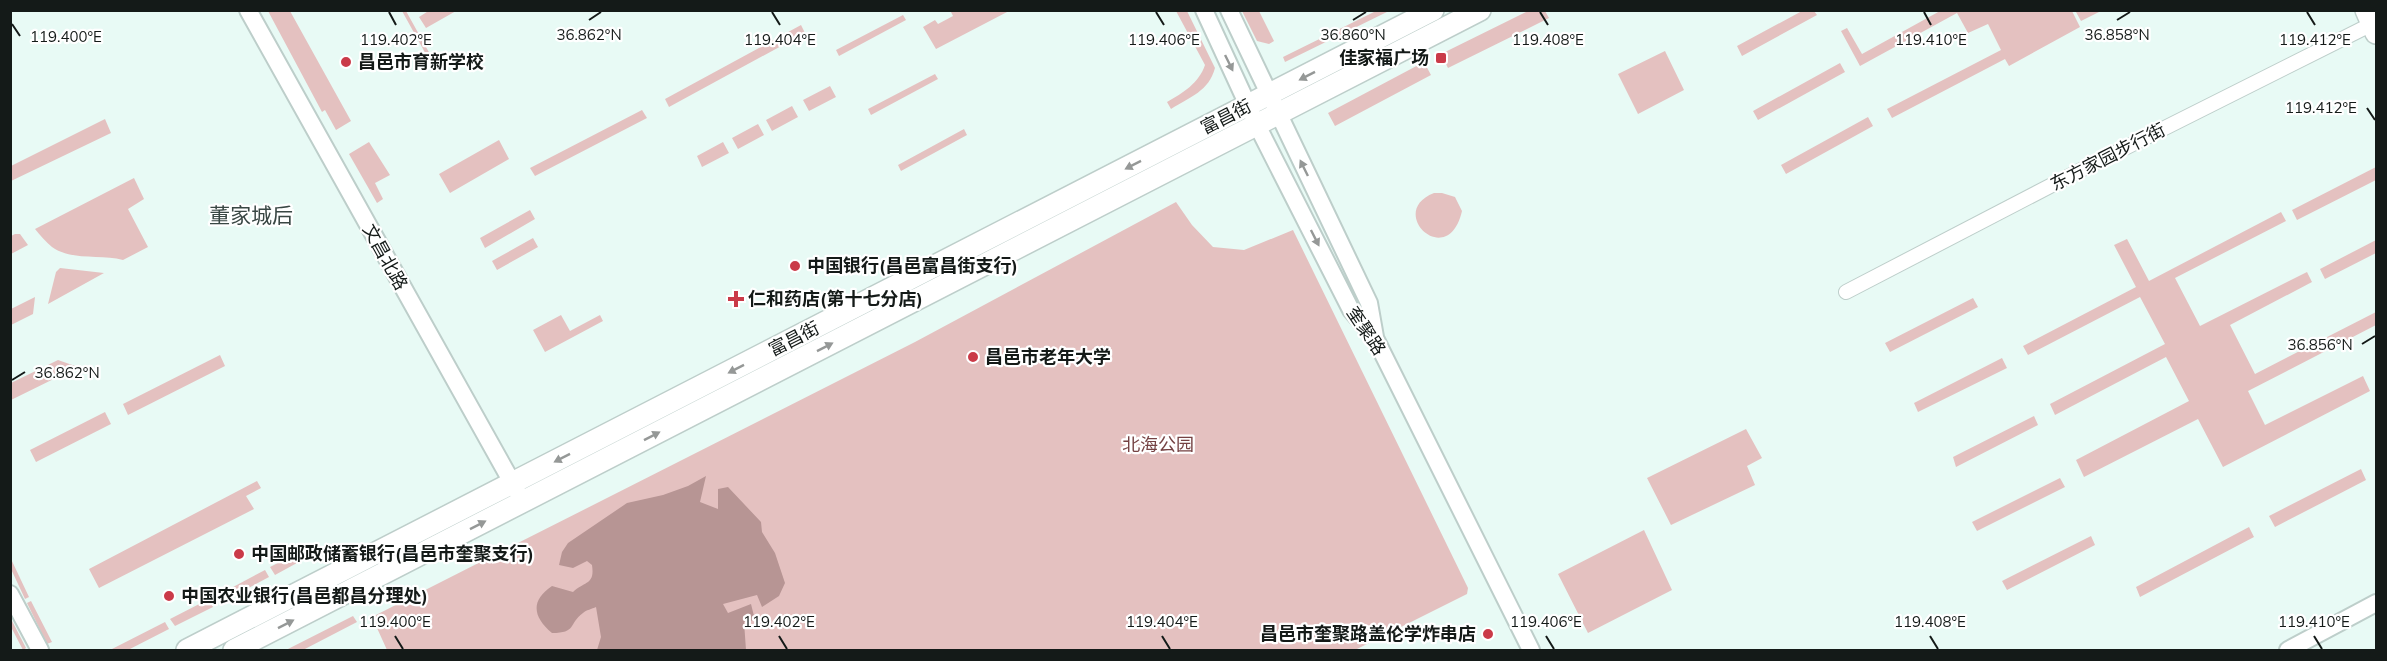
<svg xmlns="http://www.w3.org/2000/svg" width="2387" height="661" font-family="Mulish,'Noto Sans SC',sans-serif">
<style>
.green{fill:#e4c1c0}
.water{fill:#b79594}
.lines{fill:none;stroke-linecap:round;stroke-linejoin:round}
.minor-casing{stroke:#bdceca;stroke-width:16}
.tertiary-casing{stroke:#bdceca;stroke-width:20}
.primary-casing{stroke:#bdceca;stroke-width:24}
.minor{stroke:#fff;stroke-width:14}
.tertiary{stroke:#fff;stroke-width:16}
.primary{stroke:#fff;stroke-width:21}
.oneway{fill:#959897}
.ticks{fill:none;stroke:#141a18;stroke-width:2}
.poi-dot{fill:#ca3a48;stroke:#fff;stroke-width:2}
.labels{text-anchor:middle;stroke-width:4.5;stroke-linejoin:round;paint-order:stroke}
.poi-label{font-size:18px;font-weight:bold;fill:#141a18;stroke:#fff;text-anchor:start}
.street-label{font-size:18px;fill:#141a18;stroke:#fff}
.park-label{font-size:18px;fill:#754243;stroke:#fff}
.quarter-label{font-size:21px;fill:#394744;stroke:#fff}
.ticks-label{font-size:15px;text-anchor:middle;fill:#141a18;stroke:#fff;stroke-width:4.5;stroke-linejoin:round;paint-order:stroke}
</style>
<rect width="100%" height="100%" fill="#e8faf5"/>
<path class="green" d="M430 10H456V11L426 28 419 17Z
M268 11H290L351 121 336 130 325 110 322 112Z
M402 11H406L436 65 433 67Z
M954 11V10L1009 11 936 49 923 27 935 20 938 24 953 16 951 12Z
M1176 11H1187L1215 68C1209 91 1190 97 1171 109L1167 102C1183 93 1199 83 1205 65Z
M1242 11H1259L1274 41 1269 44 1257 41Z
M1376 11H1389L1285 62 1283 57Z
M1528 11H1545L1549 18 1448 68 1441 54Z
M1802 11H1814L1817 15 1742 56 1737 46Z
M1940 11H2072L2080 27 2009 66 2005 59 1892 118 1887 109 2001 50 1988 24 1968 33 1957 13 1860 66 1841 31 1847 28 1862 54Z
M2078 11V10L2101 11 2081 21 2076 12Z
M903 15 906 20 839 56 836 50Z
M801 25 805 33 669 107 665 99Z
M1665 51 1684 90 1638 114 1618 74Z
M1424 62 1431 75 1335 126 1328 113Z
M1840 63 1845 72 1758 120 1753 111Z
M935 74 938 79 871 115 868 109Z
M830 86 836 97 809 111 803 100Z
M792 106 798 117 772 131 766 120Z
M642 110 647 118 535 176 530 168Z
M1868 117 1873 126 1786 174 1781 165Z
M105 119 111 133 11 181V166Z
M758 124 764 135 738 149 732 138Z
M964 129 967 135 901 171 898 165Z
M499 140 509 159 450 193 439 174Z
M369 142 390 175 375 183 383 199 377 203 349 154Z
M723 142 729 153 702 167 697 156Z
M2376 167V180L2297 220 2292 210Z
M134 178 144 199 128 209 148 247 123 260C101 254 71 261 52 247 46 242 40 235 35 229Z
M1434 193H1442L1455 197 1462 211C1448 272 1385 212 1434 193Z
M1176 202 1192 225 1213 247 1244 250 1293 230 1468 588 1467 594 1355 650H387L372 617 915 342Z
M530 210 535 219 485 248 480 238Z
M2281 212 2286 221 2175 278 2200 326 2307 272 2312 282 2230 325 2255 374 2376 312V325L2248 391 2265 425 2363 376 2370 391 2223 467 2198 419 2084 477 2076 460 2189 401 2166 357 2055 415 2050 404 2165 344 2140 297 2028 355 2023 346 2136 287 2114 245 2127 239 2149 281Z
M15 234H20L28 245 11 254V236Z
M533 238 538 247 497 270 492 261Z
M2376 240V253L2325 279 2320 269Z
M60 268 104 273 48 304 56 272Z
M35 297 33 314 11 325V309Z
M1973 298 1978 307 1890 352 1885 343Z
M561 315 570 331 600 315 603 321 545 352 533 330Z
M220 355 225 366 128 415 123 404Z
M2002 358 2007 368 1918 412 1914 403Z
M58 360 78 367 11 400V383Z
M105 412 111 424 36 462 30 450Z
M2034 416 2038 425 1956 467 1953 457Z
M1746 429 1762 458 1747 466 1755 485 1671 525 1647 478Z
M2361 469 2366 480 2275 527 2269 516Z
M2060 478 2065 487 1977 531 1972 522Z
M257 481 261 488 246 496 254 509 99 588 89 569Z
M2249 527 2254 537 2140 597 2136 587Z
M1644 530 1672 590 1588 633 1558 574Z
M2091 536 2095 545 2007 590 2002 581Z
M313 545 317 552 275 575 270 567Z
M11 559 29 597 25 599 11 569Z
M265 570 269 577 224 601 220 594Z
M209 599 213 607 175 626 170 619Z
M31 601 52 642 47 644 27 603Z
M353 616 357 622 303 650H286Z
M10 617 26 648 23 650 11 627Z
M165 622 169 629 128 650H113L112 649Z"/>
<path class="water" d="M706 476 700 502 718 509V489L728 487 761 522 762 532 775 553 785 583 779 596 762 607 757 595 723 604 728 613 751 604 755 620 744 622 746 650H597L601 637 596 607C592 609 586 610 583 613 568 624 577 633 552 633 533 617 530 601 552 586L573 592C585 581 595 585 592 565L587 561 573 568 559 565 562 552 568 543 627 503 663 495 688 486Z"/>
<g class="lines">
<g class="minor-casing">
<path id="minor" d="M1846 292 2077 172 2372 24"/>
</g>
<g class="tertiary-casing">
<path id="tertiary" d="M248 10 523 502
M1204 10 1257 125 1351 310 1375 338 1531 650
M1229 10 1369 303 1375 337
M10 594 40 650
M2288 650 2376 603"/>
</g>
<g class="primary-casing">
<path id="primary" d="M2366 10 2376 33
M187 650 1433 10
M234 650 1480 10"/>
</g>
<use href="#minor" class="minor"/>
<use href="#tertiary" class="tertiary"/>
<use href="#primary" class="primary"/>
</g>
<defs><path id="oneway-solid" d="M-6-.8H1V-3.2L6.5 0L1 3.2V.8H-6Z" transform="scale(1.5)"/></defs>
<g class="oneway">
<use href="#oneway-solid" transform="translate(1229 63) rotate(64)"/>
<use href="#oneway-solid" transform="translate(1307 76) rotate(153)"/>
<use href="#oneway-solid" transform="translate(1133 165) rotate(153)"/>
<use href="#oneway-solid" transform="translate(1304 168) rotate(-116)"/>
<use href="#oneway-solid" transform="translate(1315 238) rotate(63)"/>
<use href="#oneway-solid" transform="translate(825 347) rotate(-27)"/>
<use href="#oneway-solid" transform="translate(736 369) rotate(153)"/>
<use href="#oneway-solid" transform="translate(652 436) rotate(-27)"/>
<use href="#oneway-solid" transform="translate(562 458) rotate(153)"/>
<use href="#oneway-solid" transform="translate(478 525) rotate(-27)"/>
<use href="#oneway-solid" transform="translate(286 624) rotate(-27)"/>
</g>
<path class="ticks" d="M389 12 396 25M772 12 780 25M1156 12 1164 25M1540 12 1548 25M1924 12 1931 25M2307 12 2315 25M589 20 601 12M1353 20 1366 12M2117 20 2130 12M12 24 20 36M2367 108 2375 120M2362 344 2375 336M12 380 25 372M395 636 403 649M779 636 787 649M1162 636 1170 649M1546 636 1554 649M1930 636 1938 649M2314 636 2322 649"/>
<g class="poi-dot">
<rect x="1435" y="52" width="12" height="12" rx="3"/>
<circle cx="346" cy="62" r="6"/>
<circle cx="795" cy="266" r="6"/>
<path d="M733 290h6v6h6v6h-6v6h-6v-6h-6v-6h6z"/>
<circle cx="973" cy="357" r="6"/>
<circle cx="239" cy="554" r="6"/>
<circle cx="169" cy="596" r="6"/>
<circle cx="1488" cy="634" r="6"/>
</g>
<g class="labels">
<g class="poi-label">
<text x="1429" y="64" text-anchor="end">佳家福广场</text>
<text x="358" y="68">昌邑市育新学校</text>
<text x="807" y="272">中国银行(昌邑富昌街支行)</text>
<text x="748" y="305">仁和药店(第十七分店)</text>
<text x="985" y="363">昌邑市老年大学</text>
<text x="251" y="560">中国邮政储蓄银行(昌邑市奎聚支行)</text>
<text x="181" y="602">中国农业银行(昌邑都昌分理处)</text>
<text x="1476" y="640" text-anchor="end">昌邑市奎聚路盖伦学炸串店</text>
</g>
<g class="street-label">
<text transform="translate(1226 117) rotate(-27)" y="6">富昌街</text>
<text transform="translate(2108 157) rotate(-27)" y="6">东方家园步行街</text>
<text transform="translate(385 257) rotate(61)" y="6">文昌北路</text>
<text transform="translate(1366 331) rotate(56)" y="6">奎聚路</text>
<text transform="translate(794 339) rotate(-27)" y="6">富昌街</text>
</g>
<g class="park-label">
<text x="1158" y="451">北海公园</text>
</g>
<g class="quarter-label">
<text x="251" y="223">董家城后</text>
</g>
</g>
<g class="ticks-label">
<text x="589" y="40">36.862°N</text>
<text x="1353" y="40">36.860°N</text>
<text x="2117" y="40">36.858°N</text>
<text x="66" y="42">119.400°E</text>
<text x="396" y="45">119.402°E</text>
<text x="780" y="45">119.404°E</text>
<text x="1164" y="45">119.406°E</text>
<text x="1548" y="45">119.408°E</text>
<text x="1931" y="45">119.410°E</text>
<text x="2315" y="45">119.412°E</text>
<text x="2321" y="113">119.412°E</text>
<text x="2320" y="350">36.856°N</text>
<text x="67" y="378">36.862°N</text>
<text x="395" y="627">119.400°E</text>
<text x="779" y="627">119.402°E</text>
<text x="1162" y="627">119.404°E</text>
<text x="1546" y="627">119.406°E</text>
<text x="1930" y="627">119.408°E</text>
<text x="2314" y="627">119.410°E</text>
</g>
<rect width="2387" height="661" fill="none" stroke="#141a18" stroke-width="24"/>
</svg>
